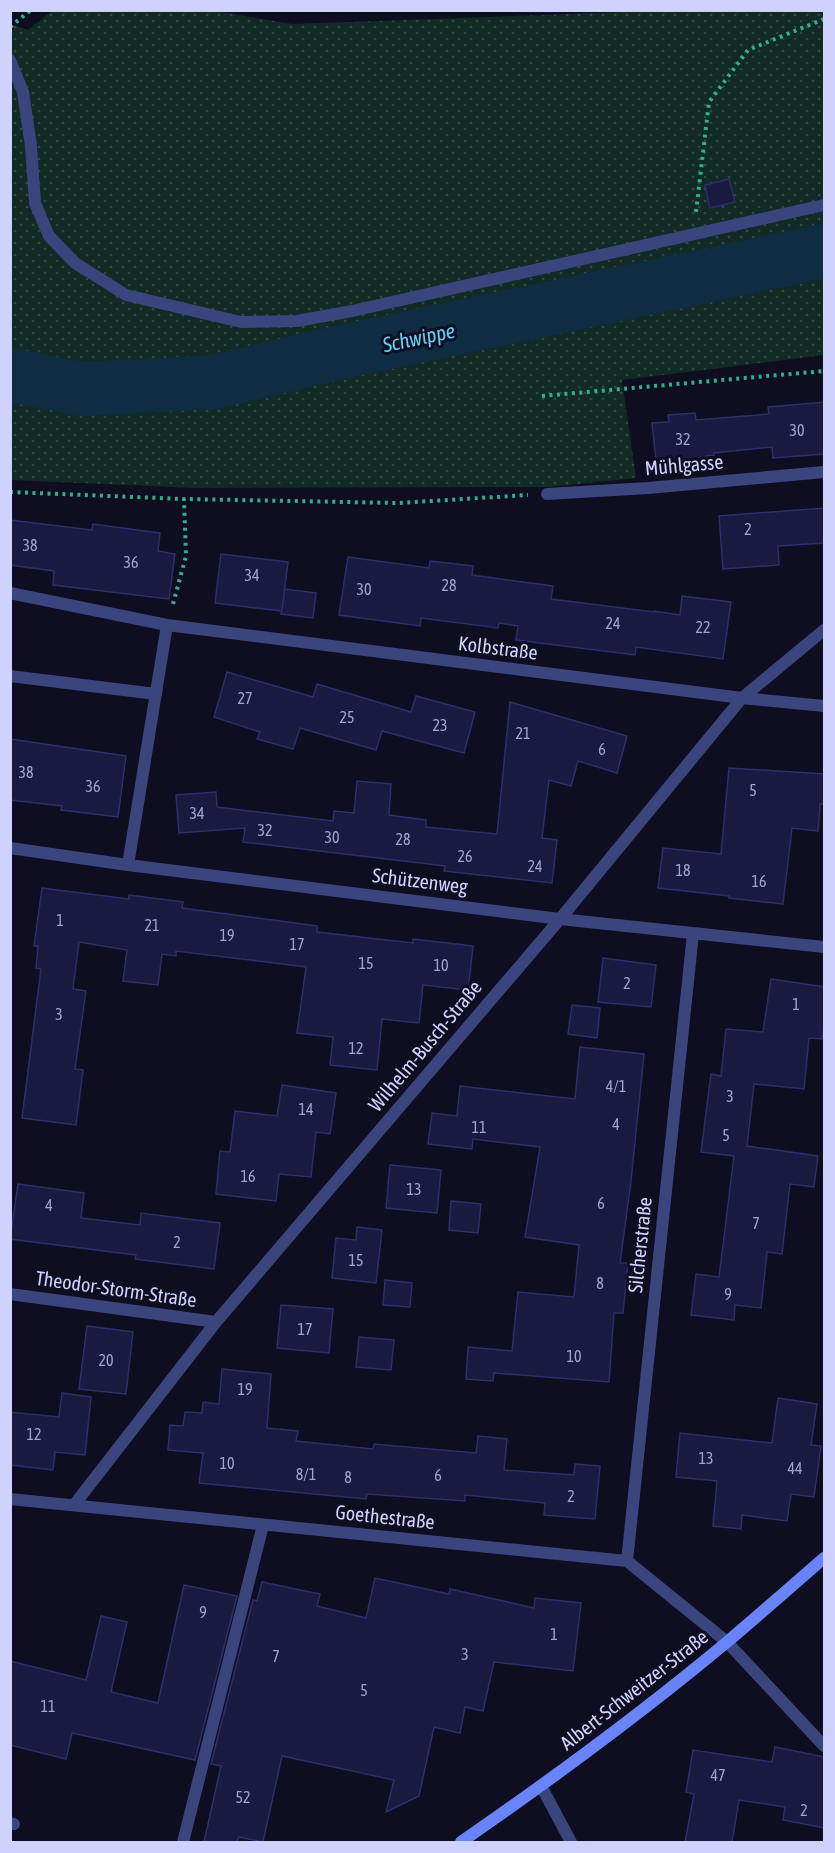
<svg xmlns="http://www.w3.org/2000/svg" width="835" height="1853" font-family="'Asap Condensed',sans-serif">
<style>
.grass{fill:url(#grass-dots)}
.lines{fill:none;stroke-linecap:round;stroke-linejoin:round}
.river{stroke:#0e2d43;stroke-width:54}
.building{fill:#1a1a40;stroke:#2d2e6b;stroke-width:1.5}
.path{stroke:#32ad8d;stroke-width:4;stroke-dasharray:3 4.5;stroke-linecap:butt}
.lane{stroke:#3a457d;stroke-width:12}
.street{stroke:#3a457d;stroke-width:12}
.secondary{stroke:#6983f9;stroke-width:12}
.labels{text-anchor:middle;stroke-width:6;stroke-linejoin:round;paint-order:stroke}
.number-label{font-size:16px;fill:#a1a4ce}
.street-label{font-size:20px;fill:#ced2fd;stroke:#0e0e20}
.water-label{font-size:21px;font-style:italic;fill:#61d1f9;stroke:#0e0e20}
</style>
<defs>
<pattern id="grass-dots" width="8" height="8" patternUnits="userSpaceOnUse" patternTransform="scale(1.5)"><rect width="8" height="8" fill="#112a24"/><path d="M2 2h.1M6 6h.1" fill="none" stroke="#324845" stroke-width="1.8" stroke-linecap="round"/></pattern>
</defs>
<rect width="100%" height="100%" fill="#0e0e20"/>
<path class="grass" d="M53 10 214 11 292 24 652 11H824V355L622 380 636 478 549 487 196 488 11 480 10 24 28 30Z"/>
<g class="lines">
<path class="river" d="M10 375 82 389 215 382 341 352 824 251"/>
</g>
<path class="building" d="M729 179 735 202 710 208 705 185Z
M825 402V454L773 458 772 447 714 453V455L706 456 707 465 664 470 663 459 656 460 652 423 669 422 668 415 695 413 696 420 769 414 768 407Z
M825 508V543L778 546 779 565 723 569 719 516Z
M10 520 92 530 93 524 160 533 158 551 175 554 169 599 53 585 54 571 10 565Z
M221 554 288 562 282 610 285 589 316 593 313 618 281 614 282 611 215 603Z
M348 557 429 568 430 561 473 566 472 575 553 586 551 599 654 612V611L680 615 682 596 731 602 723 659 636 647 635 655 516 640 518 626 499 623 498 628 421 618 420 626 339 615Z
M227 672 313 697 317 684 411 712 416 696 475 712 464 753 382 731 376 750 300 728 293 749 257 739 260 732 214 717Z
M510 702 627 736 617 773 578 761 571 786 549 780 542 838 557 840 552 883 444 871 445 866 243 842 245 828 179 833 176 795 216 792 217 807 333 821 334 811 354 813 357 781 391 784 389 815 426 820V827L497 834Z
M10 739 126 756 118 817 61 810 62 806 10 800Z
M729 768 825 774V804H820L818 831 792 828 783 904 729 898V896L658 888 663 848 721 854Z
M42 888 129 899V895L183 902 182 908 317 926V932L413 943V939L473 946 468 990 423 985 419 1023 382 1019 377 1070 330 1065 333 1037 297 1033 306 967 176 951V956L162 954 158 985 123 981 127 950 79 942 73 989 86 991 75 1069 83 1070 76 1125 22 1118 41 969 36 968 38 946H34Z
M603 958 656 965 651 1007 598 1002Z
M771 979 825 987V1022L822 1039 809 1038 804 1089 754 1084 747 1146 818 1156 814 1187 790 1184 782 1254 767 1252 761 1308 735 1305 734 1320 691 1315 696 1274 719 1277 734 1156 701 1152 711 1074 721 1076 726 1029 763 1032Z
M572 1005 600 1008 597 1038 568 1034Z
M580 1047 644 1054 631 1181 620 1263H628L623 1313H614L609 1382 494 1373 493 1381 466 1379 468 1347 512 1351 518 1292 574 1297 579 1245 525 1237 540 1147 473 1139 472 1149 428 1144 432 1113 457 1116 460 1086 575 1099Z
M282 1085 336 1093 330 1134 316 1132 311 1177 279 1174 276 1201 216 1194 220 1151 230 1152 235 1111 277 1116Z
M390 1165 441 1170 437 1213 386 1208Z
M18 1184 84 1193 81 1218 140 1225 141 1213 220 1223 214 1269 135 1259 136 1255 10 1239Z
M451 1201 481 1204 478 1233 449 1230Z
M357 1227 382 1230 376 1283 332 1278 336 1238 356 1240Z
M385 1280 412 1283 410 1307 383 1305Z
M281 1305 333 1309 329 1353 277 1348Z
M87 1326 133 1332 126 1394 79 1389Z
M359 1337 394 1340 391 1370 356 1367Z
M222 1369 271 1374 267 1428 298 1431 296 1441 373 1449 374 1444 476 1453 478 1436 507 1439 504 1470 574 1475 575 1464 600 1466 595 1519 544 1515 545 1503 465 1495V1501L367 1494 366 1499 199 1483 203 1453 168 1450 170 1425 183 1426 185 1412 202 1413 203 1402 219 1404Z
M62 1393 91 1397 85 1455 55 1452 53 1470 10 1465V1412L59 1417Z
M778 1398 817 1404 811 1445 821 1446 814 1497 791 1494 787 1521 742 1515 741 1529 713 1526 717 1481 676 1477 680 1433 772 1443Z
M375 1578 449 1594 450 1589 534 1608 535 1598 581 1603 573 1671 494 1662 483 1711 465 1707 460 1733 434 1727 419 1796 386 1812 394 1780 282 1756 263 1842 239 1837 237 1842H204L221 1766 211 1764 253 1600 257 1601 262 1582 320 1594 317 1606 366 1618Z
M184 1585 237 1596 195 1760 72 1733 66 1759 10 1745V1661L86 1680 101 1616 127 1622 111 1692 158 1703Z
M775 1747 825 1757V1828L783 1820 785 1807 739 1800 732 1842H685L694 1794 686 1792 693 1750 772 1762Z"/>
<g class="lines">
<path class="path" d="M10 27 31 10
M696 212 709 102 748 50 824 19
M542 396 824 371
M10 492 184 499 399 503 528 495
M173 604 186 556 184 499"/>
<path class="lane" d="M10 60 23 92 31 146 35 203 49 236 75 263 126 295 241 322 297 321 352 311 824 205
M10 676 156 694
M10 1823 14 1824
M183 1842 263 1525"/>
<path class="street" d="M547 494 648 488 824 472
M10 593 167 625 742 698 824 706
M10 848 128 865 560 919 824 947
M128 865 167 625
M10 1294 216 1322
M10 1499 627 1561 727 1642 824 1746
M74 1505 216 1322 560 919 742 698 824 630
M627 1561 693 934
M541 1786 571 1842"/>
<path class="secondary" d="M461 1842C552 1779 642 1713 727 1642 760 1614 792 1586 824 1558"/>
</g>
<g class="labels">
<g class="number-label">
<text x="797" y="436">30</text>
<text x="683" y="445">32</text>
<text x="748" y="535">2</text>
<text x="30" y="551">38</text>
<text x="131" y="568">36</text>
<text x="252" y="581">34</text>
<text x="449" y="591">28</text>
<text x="364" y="595">30</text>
<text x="613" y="629">24</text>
<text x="703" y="633">22</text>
<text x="245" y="704">27</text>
<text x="347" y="723">25</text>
<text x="440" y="731">23</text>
<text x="523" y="739">21</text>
<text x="602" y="755">6</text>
<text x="26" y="778">38</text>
<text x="93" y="792">36</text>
<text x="753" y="796">5</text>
<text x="197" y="819">34</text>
<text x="265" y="836">32</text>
<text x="332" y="843">30</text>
<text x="403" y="845">28</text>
<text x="465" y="862">26</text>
<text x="535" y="872">24</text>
<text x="683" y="876">18</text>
<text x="759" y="887">16</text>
<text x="60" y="926">1</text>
<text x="152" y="931">21</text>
<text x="227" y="941">19</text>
<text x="297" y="950">17</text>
<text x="366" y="969">15</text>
<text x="441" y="971">10</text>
<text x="627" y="989">2</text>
<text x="796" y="1010">1</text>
<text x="59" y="1020">3</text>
<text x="356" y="1054">12</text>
<text x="616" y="1092">4/1</text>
<text x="730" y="1102">3</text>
<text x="306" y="1115">14</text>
<text x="616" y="1130">4</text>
<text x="479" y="1133">11</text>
<text x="726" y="1141">5</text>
<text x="248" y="1182">16</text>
<text x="414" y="1195">13</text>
<text x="601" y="1209">6</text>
<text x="49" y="1211">4</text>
<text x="756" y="1229">7</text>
<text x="177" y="1248">2</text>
<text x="356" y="1266">15</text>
<text x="600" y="1289">8</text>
<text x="728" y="1300">9</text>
<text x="305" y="1335">17</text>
<text x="574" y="1362">10</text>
<text x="106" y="1366">20</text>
<text x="245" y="1395">19</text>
<text x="34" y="1440">12</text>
<text x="706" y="1464">13</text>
<text x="227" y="1469">10</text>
<text x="795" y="1474">44</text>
<text x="306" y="1480">8/1</text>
<text x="438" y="1481">6</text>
<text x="348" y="1483">8</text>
<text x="571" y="1502">2</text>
<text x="203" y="1618">9</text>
<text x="554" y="1640">1</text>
<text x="465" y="1660">3</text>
<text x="276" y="1662">7</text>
<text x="364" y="1696">5</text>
<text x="48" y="1712">11</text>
<text x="718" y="1781">47</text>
<text x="243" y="1803">52</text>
<text x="804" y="1816">2</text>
</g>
<g class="street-label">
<text transform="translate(684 465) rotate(-5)" y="7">Mühlgasse</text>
<text transform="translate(498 648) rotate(7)" y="7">Kolbstraße</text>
<text transform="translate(420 881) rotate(7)" y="7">Schützenweg</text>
<text transform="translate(425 1046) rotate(-50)" y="7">Wilhelm-Busch-Straße</text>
<text transform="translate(640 1245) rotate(-84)" y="7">Silcherstraße</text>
<text transform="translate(116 1289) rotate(8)" y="7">Theodor-Storm-Straße</text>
<text transform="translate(385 1517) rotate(6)" y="7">Goethestraße</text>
<text transform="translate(634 1690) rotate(-38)" y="7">Albert-Schweitzer-Straße</text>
</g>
<g class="water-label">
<text transform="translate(419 338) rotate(-12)" y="7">Schwippe</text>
</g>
</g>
<rect width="835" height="1853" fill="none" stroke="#ced2fd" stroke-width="24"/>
</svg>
